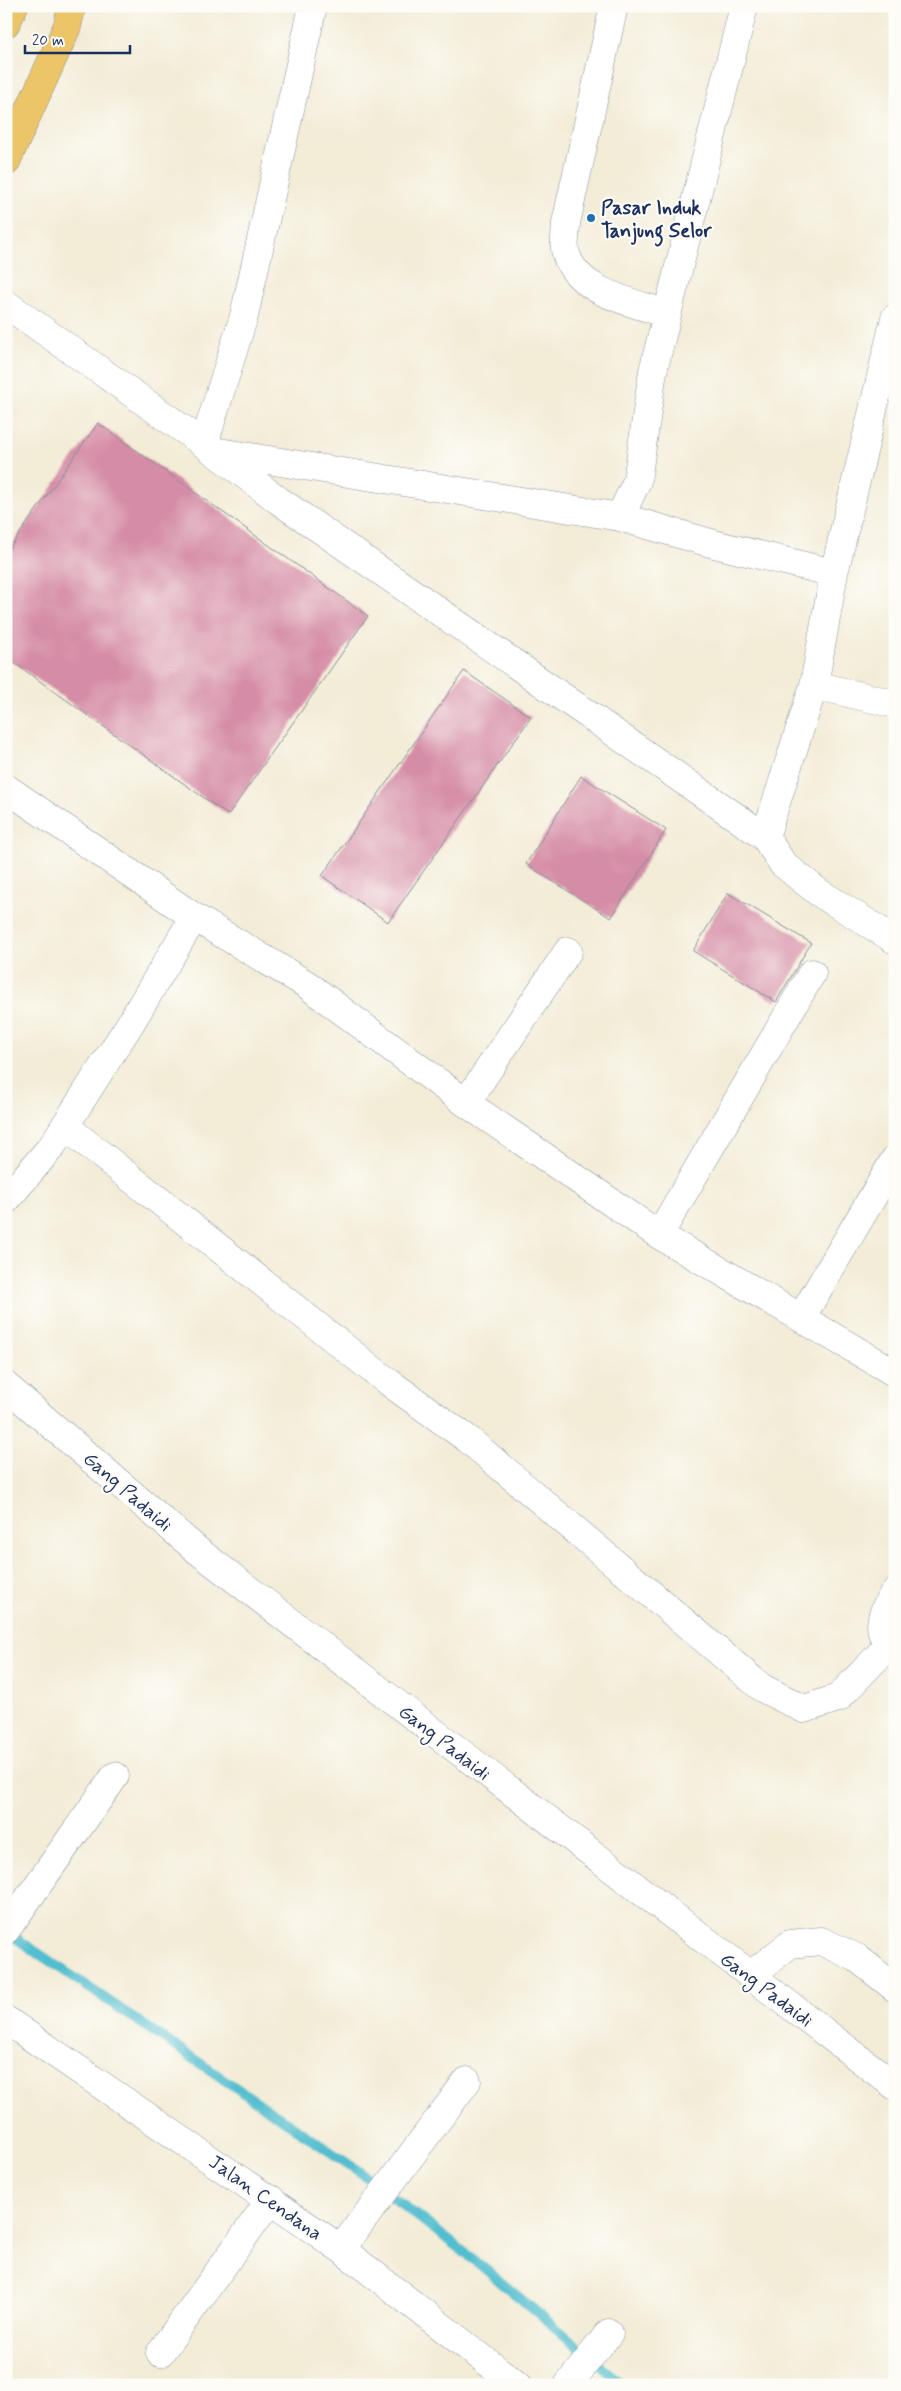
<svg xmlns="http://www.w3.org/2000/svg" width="901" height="2391" font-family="Mynerve,sans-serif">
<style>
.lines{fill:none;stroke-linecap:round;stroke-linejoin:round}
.stream{stroke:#53becf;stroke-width:10}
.building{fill:#d58ca6}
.minor-casing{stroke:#878e9a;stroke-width:29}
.highway-casing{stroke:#878e9a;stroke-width:29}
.minor{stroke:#fff;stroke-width:28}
.highway{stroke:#edc569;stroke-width:28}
.poi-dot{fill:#1f6fb2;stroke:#fdfcf7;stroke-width:2}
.labels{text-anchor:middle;stroke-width:4.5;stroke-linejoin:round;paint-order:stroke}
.poi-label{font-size:20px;font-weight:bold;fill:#1b2f5e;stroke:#fdfcf7;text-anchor:start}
.street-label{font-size:20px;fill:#1b2f5e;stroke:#fdfcf7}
</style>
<rect width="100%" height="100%" fill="#fdfcf7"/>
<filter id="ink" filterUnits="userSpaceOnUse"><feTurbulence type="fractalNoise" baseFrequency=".02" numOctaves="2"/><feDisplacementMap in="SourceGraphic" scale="10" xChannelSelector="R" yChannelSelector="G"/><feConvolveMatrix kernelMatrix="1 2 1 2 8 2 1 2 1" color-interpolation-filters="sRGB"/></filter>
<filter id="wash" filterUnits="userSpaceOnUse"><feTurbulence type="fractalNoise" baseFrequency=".0096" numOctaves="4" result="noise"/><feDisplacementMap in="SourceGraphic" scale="20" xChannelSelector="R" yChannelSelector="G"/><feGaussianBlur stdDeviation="1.12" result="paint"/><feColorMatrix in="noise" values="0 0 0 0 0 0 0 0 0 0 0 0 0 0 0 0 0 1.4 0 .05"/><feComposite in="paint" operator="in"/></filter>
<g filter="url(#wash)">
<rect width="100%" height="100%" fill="#f3ecd7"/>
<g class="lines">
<path class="stream" d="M7 1932 360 2172 478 2263 624 2385"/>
</g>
<g id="blocks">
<path class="building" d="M98 423 368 616 228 815 6 657V553Z
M464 671 531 717 388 922 322 876Z
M581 776 666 830 611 918 526 864Z
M728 893 811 943 776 1002 693 951Z"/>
</g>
</g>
<g filter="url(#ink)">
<use href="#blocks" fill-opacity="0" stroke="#878e9a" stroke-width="1"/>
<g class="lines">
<g class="minor-casing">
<path id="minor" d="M614 6 566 223C566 232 563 246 566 254 578 293 633 302 667 314
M744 6 653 371 637 481 620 517 714 544 834 573 814 685 765 837
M6 304 204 444 278 500 765 837 783 864 818 892 895 940
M204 444 244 316 313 6
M219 452 620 517
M834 573 895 318
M814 685 895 704
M6 788 194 917 306 984 466 1103 659 1235 895 1373
M466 1103 568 951
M65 1126 383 1378 469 1440 762 1688 804 1709 838 1698 890 1644
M6 1200 52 1146 130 1024 194 917
M659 1235 812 973
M801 1318 895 1159
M6 1386 197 1550 895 2086
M895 1592C883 1608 871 1634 895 1647
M6 1930 115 1776
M750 1976 790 1944 821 1941 857 1958 895 1988
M6 2020 341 2249 517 2385
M341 2249 467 2081
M160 2353 271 2199
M568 2385 609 2333"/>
</g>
<g class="highway-casing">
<path id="highway" d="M6 23 14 6
M6 162 67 27 72 6"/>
</g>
<use href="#minor" class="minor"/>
<use href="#highway" class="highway"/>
</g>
</g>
<circle class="poi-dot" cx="591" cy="218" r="5"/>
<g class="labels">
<g class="poi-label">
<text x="601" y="214">Pasar Induk<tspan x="601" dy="23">Tanjung Selor</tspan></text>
</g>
<g class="street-label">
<text transform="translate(128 1491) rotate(41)" y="7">Gang Padaidi</text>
<text transform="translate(445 1742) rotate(38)" y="7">Gang Padaidi</text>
<text transform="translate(767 1989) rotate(37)" y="7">Gang Padaidi</text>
<text transform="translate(266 2197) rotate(35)" y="7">Jalan Cendana</text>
</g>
</g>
<rect width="901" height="2391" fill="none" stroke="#fdfcf7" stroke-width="25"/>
<path d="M25 45v8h105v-8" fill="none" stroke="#1b2f5e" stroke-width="2.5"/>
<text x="32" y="45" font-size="15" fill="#1b2f5e" stroke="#fdfcf7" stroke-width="4" paint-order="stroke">20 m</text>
</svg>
